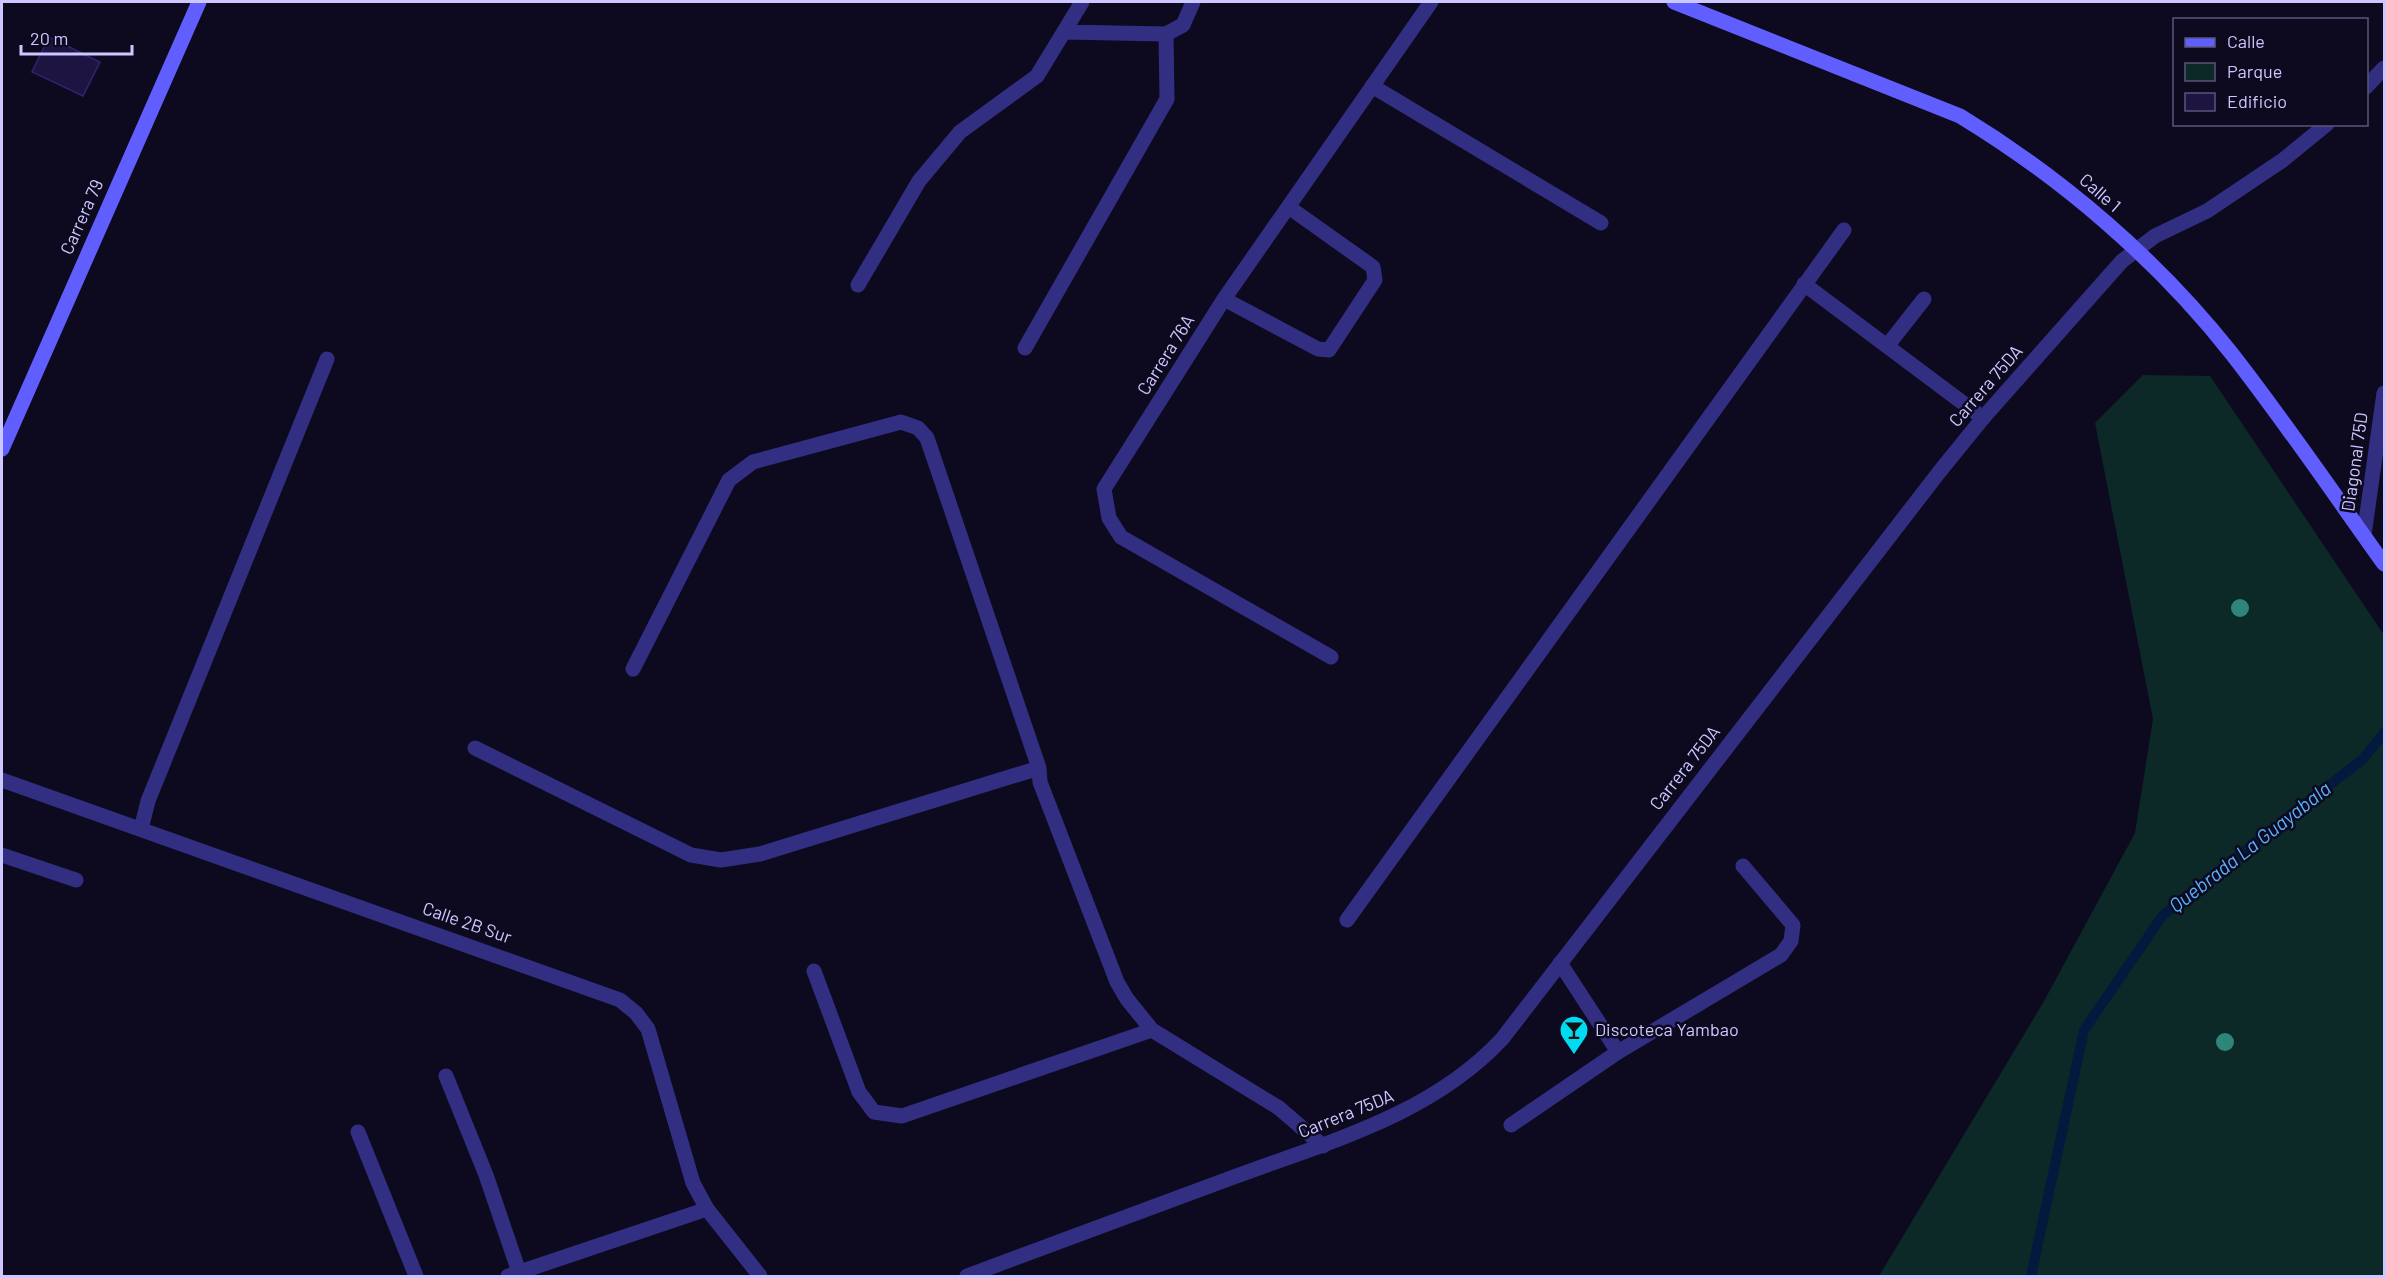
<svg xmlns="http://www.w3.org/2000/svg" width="2386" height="1278" font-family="Barlow,sans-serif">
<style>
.green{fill:#0c2928}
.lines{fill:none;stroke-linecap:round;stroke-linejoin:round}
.stream{stroke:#04193e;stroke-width:10}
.building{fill:#1d1442;stroke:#322370;stroke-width:1.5}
.lane{stroke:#322f83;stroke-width:15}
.street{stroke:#322f83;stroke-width:15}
.secondary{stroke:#615eff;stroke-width:15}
.tree{fill:#2d8678}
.labels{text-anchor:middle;stroke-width:5;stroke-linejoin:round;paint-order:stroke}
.street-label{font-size:18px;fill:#cdc7ff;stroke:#0d0a1f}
.poi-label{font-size:18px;fill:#cdc7ff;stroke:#0d0a1f;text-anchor:start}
.water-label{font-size:20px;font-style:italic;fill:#55b1ff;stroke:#0d0a1f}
</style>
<rect width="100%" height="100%" fill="#0d0a1f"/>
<path class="green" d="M2143 375 2210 376 2384 635V1276H1879L2043 1003 2135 833 2153 719 2095 423Z"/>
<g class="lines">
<path class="stream" d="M2031 1276 2084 1030 2163 915 2363 759 2384 733"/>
</g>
<path class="building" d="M49 37 100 62 83 96 32 72Z"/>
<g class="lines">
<path class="lane" d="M1166 34 1183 25 1193 2
M1372 86 1601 223
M1804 284 1983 418
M858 285 919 181 960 132 1037 76 1082 2
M1224 299 1318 349 1329 350 1375 280 1373 267 1290 208
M1887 346 1924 299
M1025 348 1167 99 1166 34 1064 32
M1331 657 1121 537 1109 518 1104 489 1224 299 1431 2
M633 669 729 480 753 462 901 422 918 428 927 438 1039 768 1040 782 1117 982 1127 999 1152 1030 1279 1108 1323 1146
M475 748 691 855 721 860 760 854 1039 768
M141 829 148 801 327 359
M2 855 76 880
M1347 920 1844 230
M814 971 859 1092 874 1112 902 1116 1152 1030
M1618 1052 1781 955 1791 941 1793 925 1743 866
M446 1076 486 1175 519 1272
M1511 1125 1618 1052 1560 963
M358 1132 416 1276
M508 1276 707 1209"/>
<path class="street" d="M2366 87 2384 68
M2364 535 2384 393
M2 780 620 1000 636 1013 648 1029 693 1183 707 1209 760 1276
M967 1276C1055 1244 1143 1211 1231 1178 1327 1142 1430 1116 1502 1039L1940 471 1983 418 2122 261 2155 236 2207 211 2283 160 2327 124"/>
<path class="secondary" d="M1674 2 1960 116C2062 178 2158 260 2232 354 2285 422 2334 494 2384 564
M2 449 199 2"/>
</g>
<g class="tree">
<circle cx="2240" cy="608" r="9"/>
<circle cx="2225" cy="1042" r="9"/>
</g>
<defs>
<g id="bar-pin" transform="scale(1.5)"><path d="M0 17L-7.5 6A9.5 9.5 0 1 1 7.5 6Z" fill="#00dbf2" stroke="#0d0a1f"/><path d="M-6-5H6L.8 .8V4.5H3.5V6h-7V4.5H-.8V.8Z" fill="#111"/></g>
</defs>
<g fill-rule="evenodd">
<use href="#bar-pin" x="1574" y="1030"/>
</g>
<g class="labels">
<g class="street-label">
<text transform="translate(2100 193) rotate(41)" y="6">Calle 1</text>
<text transform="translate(82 217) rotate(-66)" y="6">Carrera 79</text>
<text transform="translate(1166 355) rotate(-58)" y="6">Carrera 76A</text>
<text transform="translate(1986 386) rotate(-49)" y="6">Carrera 75DA</text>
<text transform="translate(2355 462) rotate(-82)" y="6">Diagonal 75D</text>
<text transform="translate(1685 768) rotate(-52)" y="6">Carrera 75DA</text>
<text transform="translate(467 923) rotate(19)" y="6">Calle 2B Sur</text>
<text transform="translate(1346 1114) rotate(-22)" y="6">Carrera 75DA</text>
</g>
<g class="poi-label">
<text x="1595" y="1036">Discoteca Yambao</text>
</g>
<g class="water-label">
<text transform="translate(2250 847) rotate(-38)" y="7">Quebrada La Guayabala</text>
</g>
</g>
<rect width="2386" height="1278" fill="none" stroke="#cdc7ff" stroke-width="6"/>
<rect x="2173" y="18" width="195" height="108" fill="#0d0a1f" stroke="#5a5679" stroke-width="1.5"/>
<rect x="2185" y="38" width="30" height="9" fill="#615eff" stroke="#5a5679" stroke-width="1.5"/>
<text x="2227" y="48" font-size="18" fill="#cdc7ff">Calle</text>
<rect x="2185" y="63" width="30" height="18" fill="#0c2928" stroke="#5a5679" stroke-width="1.5"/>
<text x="2227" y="78" font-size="18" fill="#cdc7ff">Parque</text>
<rect x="2185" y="93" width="30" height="18" fill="#1d1442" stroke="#5a5679" stroke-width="1.5"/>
<text x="2227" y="108" font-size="18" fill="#cdc7ff">Edificio</text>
<path d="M21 45v9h111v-9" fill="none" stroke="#cdc7ff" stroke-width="3"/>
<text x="30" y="45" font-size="18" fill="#cdc7ff" stroke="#0d0a1f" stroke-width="4.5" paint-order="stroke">20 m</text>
</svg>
